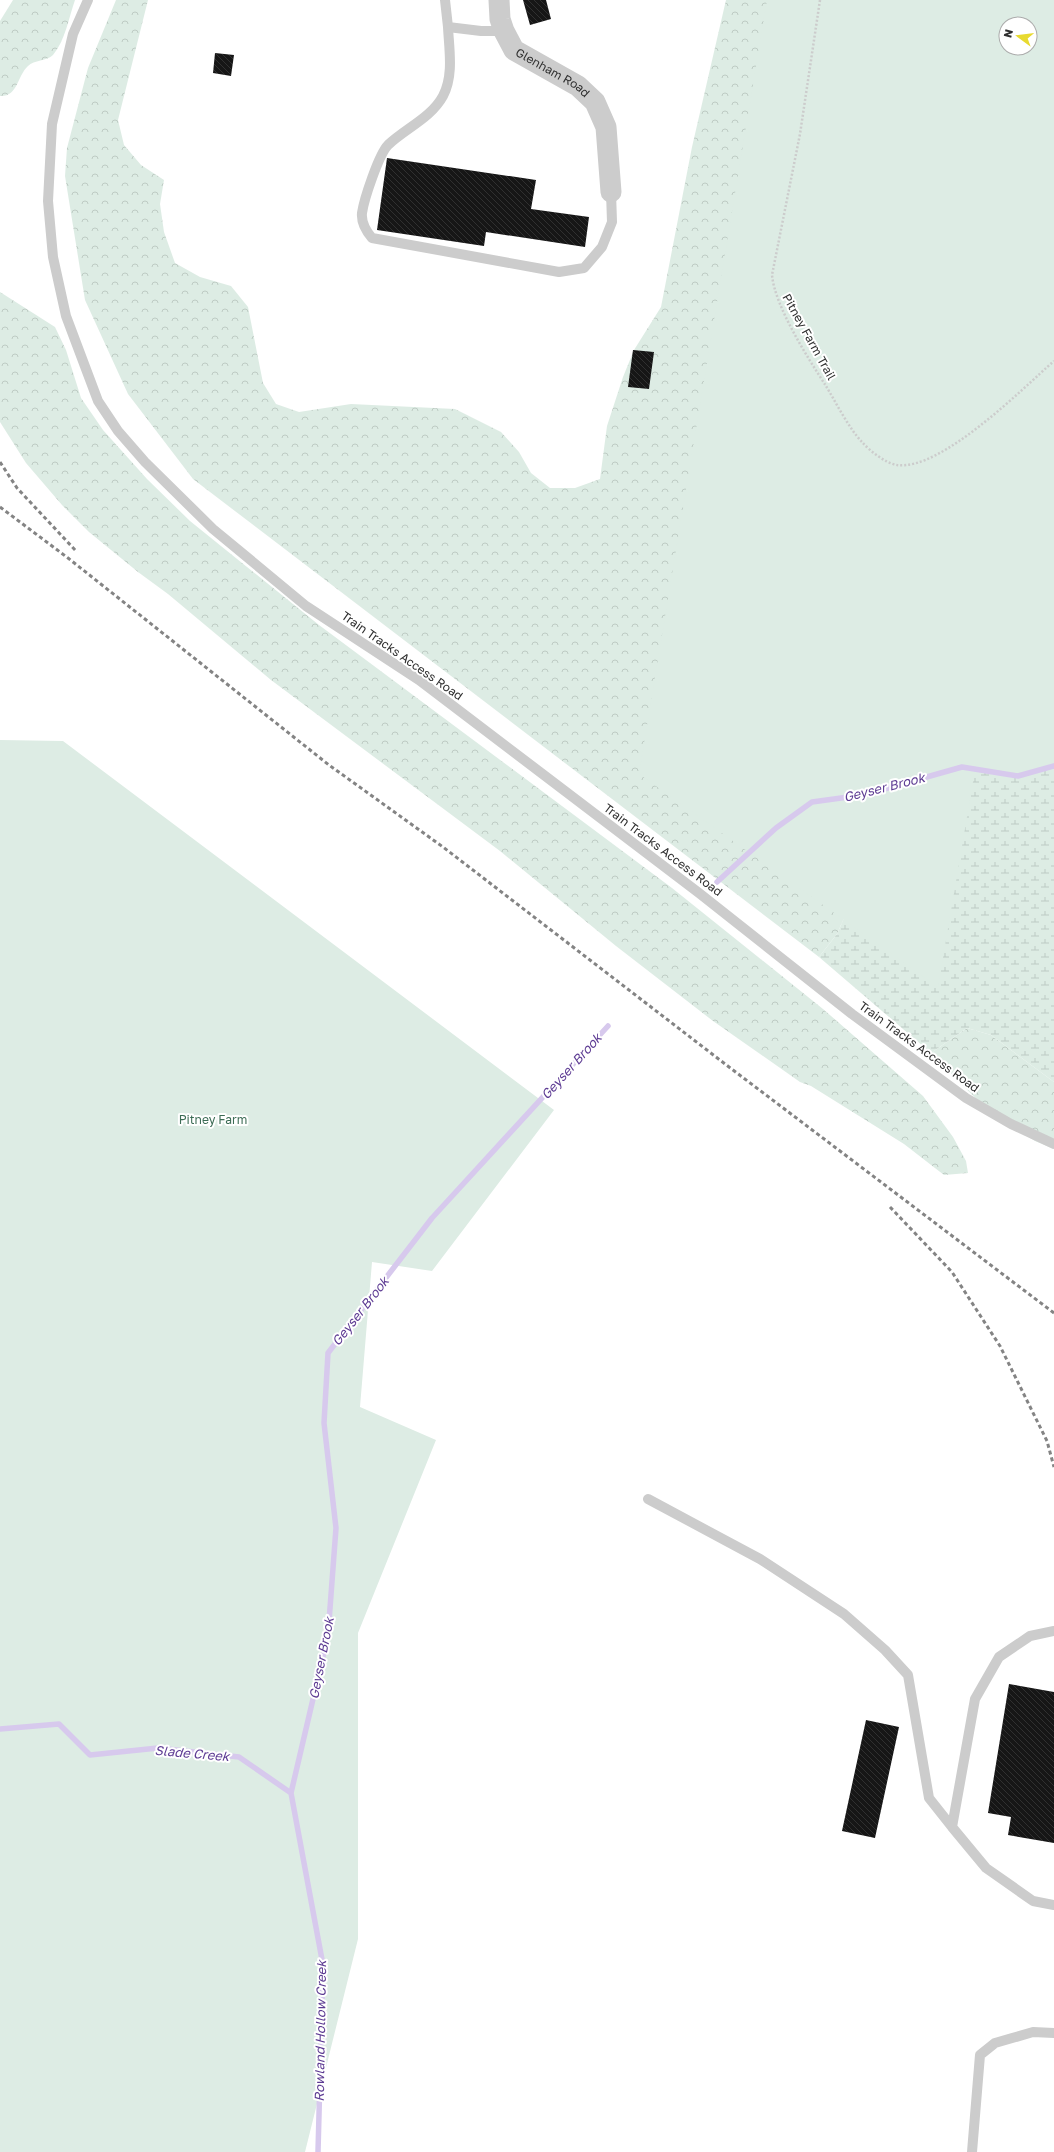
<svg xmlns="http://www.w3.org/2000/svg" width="1054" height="2152" font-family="'Golos Text',sans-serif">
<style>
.forest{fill:url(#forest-crowns)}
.wetland{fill:url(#wetland-marsh)}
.park{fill:#ddece4;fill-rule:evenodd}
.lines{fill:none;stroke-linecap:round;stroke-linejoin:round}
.stream{stroke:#d7c9ed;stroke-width:5.5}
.building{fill:url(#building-back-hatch)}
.path{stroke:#ccc;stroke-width:2.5;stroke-dasharray:2 2;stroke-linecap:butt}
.lane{stroke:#ccc;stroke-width:10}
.street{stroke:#ccc;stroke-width:21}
.rail{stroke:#848484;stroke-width:3;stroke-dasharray:4 3;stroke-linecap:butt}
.labels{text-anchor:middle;stroke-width:4;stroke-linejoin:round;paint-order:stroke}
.street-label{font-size:12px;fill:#2f2f2f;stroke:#fff}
.park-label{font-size:12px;fill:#3c6c55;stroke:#fff}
.water-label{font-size:13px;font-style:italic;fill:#5d3b93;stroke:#fff}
</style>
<defs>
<pattern id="forest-crowns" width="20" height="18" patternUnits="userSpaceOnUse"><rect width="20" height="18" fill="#ddece4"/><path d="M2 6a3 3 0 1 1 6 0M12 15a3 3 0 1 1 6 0" fill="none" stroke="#becbc4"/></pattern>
<pattern id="wetland-marsh" width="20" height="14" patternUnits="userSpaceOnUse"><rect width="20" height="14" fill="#ddece4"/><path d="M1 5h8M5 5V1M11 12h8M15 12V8" fill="none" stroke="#becbc4"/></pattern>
<pattern id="building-back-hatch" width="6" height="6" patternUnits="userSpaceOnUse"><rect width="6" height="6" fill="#161616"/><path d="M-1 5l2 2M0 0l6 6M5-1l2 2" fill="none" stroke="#303030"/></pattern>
</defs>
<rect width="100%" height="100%" fill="#fff"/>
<path class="forest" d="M13 0H75C69 17 65 41 53 55 47 61 34 60 28 66 17 76 18 97 0 96V21Z
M116 0H148L118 120 124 145 141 165 164 180 160 204 164 232 175 263 200 277 231 286 248 307 263 383 276 404 299 412 351 404 455 409 501 432 519 452 531 473 550 488H575L600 479 607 426 623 377 634 350 661 307 692 147 726 0H767L848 909 837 934 819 957 193 479 128 394 85 300 65 176 67 148 88 68Z
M0 292 55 327 66 350 81 398 103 430 147 479 190 521 319 625 672 888 823 1009 923 1096 953 1137 966 1161 968 1173 944 1175 904 1144 811 1086 800 1082 713 1021 616 946 500 851 271 680 168 594 138 572 89 532 62 505 26 463 0 422Z
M967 1028 991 1035 1054 1082V1149L1035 1141 991 1114 931 1053Z"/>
<path class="wetland" d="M1054 553V1082L991 1035 967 1028 931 1053 819 957 837 934 848 909Z"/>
<path class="park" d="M767 0H1054V766L1018 776 975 770 938 987 639 774ZM1006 24H1030V48H1006Z
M0 740 63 741 554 1110 432 1271 372 1262 360 1407 436 1440 358 1633V1939L305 2152H0Z"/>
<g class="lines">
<path class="stream" d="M717 882 776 828 812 802 863 795 962 767 1018 776 1054 766
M0 1729 59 1724 90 1755 158 1748 239 1757 291 1793
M318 2152 323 1965 291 1793 328 1635 336 1528 324 1423 328 1353 432 1218 608 1026"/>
</g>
<path class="building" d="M523 0H546L551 19 530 25Z
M215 53 234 55 231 76 213 73Z
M387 158 536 180 531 209 589 217 585 247 486 232 484 246 377 230Z
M633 350 654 352 649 389 628 387Z
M1009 1684 1054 1692V1843L1008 1835 1011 1817 988 1813Z
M866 1720 899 1727 875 1838 842 1831Z"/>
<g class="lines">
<path class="path" d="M820 0 800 134 772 275C775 307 808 358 826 386 835 401 850 430 862 442 870 451 885 463 897 465 941 471 1022 389 1054 361"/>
<path class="lane" d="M88 0 73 34 52 124 48 201 53 257 66 316 98 401 118 431 145 462 213 529 306 606 419 680 699 893 852 1014 966 1098 1011 1124 1054 1144
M445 0 448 27 481 31H504
M448 27C449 49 454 75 443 96 431 118 406 128 388 145 379 154 364 199 362 213 361 223 366 231 372 238L559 272 584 268 602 247 612 222 611 192
M648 1499 760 1559 844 1614 885 1650 908 1675 929 1798 952 1827
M1054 1631 1030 1636 999 1657 975 1699 952 1827 986 1868 1033 1901 1054 1905
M972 2152 980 2055 995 2043 1033 2032 1054 2033"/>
<path class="street" id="s1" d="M499 0 500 19 504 31 514 50 578 86 595 102 606 127 611 192"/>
<path class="rail" d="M0 462 17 488 76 551
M0 507 68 558 329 765 443 847 729 1067 1054 1313
M890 1207 952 1272 1000 1346 1047 1441 1054 1467"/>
</g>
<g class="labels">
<g class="street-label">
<text dy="4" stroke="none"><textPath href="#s1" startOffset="98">Glenham Road</textPath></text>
<text transform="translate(809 337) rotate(61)" y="4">Pitney Farm Trail</text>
<text transform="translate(402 656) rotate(35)" y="4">Train Tracks Access Road</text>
<text transform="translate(663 850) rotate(37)" y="4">Train Tracks Access Road</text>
<text transform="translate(919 1047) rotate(36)" y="4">Train Tracks Access Road</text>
</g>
<g class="park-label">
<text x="213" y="1124">Pitney Farm</text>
</g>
<g class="water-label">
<text transform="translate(884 787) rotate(-14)" y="5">Geyser Brook</text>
<text transform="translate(571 1066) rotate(-48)" y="5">Geyser Brook</text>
<text transform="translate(360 1311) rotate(-52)" y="5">Geyser Brook</text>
<text transform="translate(321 1658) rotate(-79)" y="5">Geyser Brook</text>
<text transform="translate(192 1753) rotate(5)" y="5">Slade Creek</text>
<text transform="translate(320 2031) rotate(-89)" y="5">Rowland Hollow Creek</text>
</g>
</g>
<g transform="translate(1018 36) rotate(285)"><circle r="19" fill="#ffffff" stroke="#acacac"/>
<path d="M0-3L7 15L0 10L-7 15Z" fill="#e8da30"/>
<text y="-6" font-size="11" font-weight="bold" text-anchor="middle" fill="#2f2f2f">N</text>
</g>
</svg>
